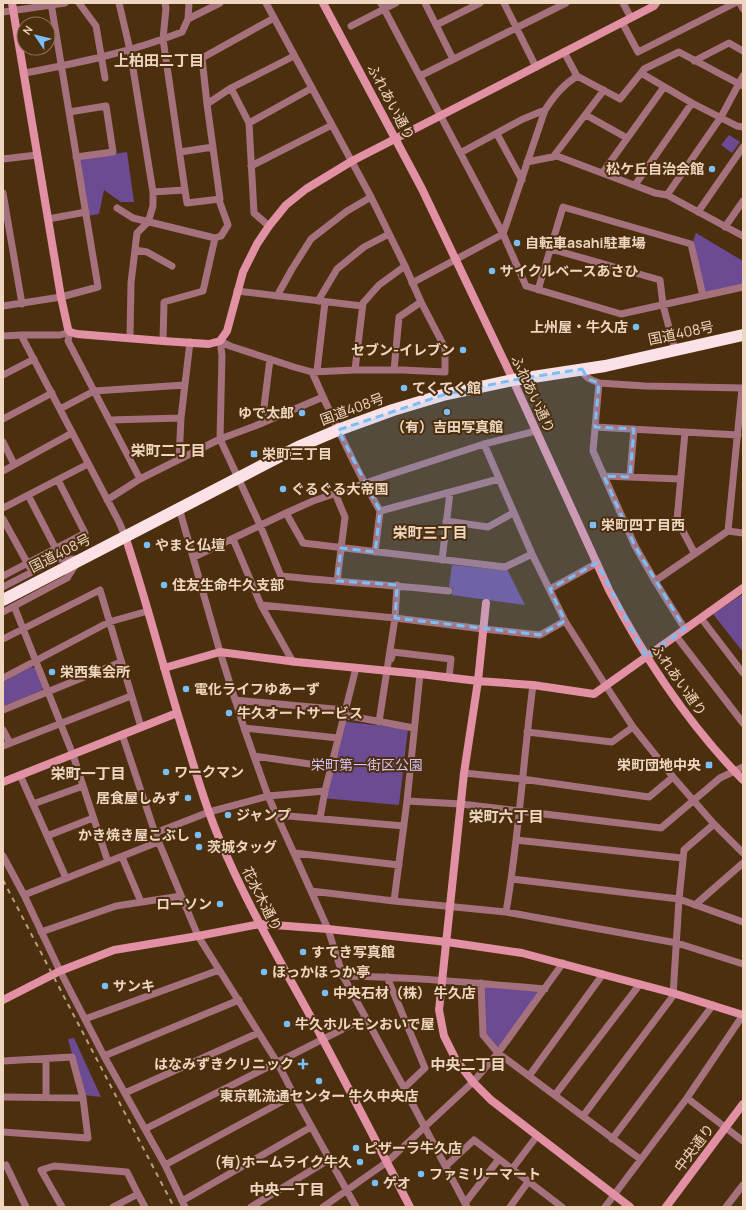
<svg xmlns="http://www.w3.org/2000/svg" width="746" height="1210" font-family="Manrope,'Noto Sans JP',sans-serif">
<style>
.green{fill:#6d4b92}
.lines{fill:none;stroke-linecap:round;stroke-linejoin:round}
.street{stroke:#a4717c;stroke-width:7}
.secondary{stroke:#e191a3;stroke-width:8}
.highway{stroke:#fce2e7;stroke-width:12}
.rail{stroke:#b79e84;stroke-width:2;stroke-dasharray:5 5;stroke-linecap:butt}
.marked{fill:#79bff8;fill-opacity:0.2;stroke:#79bff8;stroke-width:3;stroke-dasharray:8 5;stroke-linejoin:round}
.poi-dot{fill:#79bff8;stroke:#4c2f0e;stroke-width:1.5}
.labels{text-anchor:middle;stroke-width:4;stroke-linejoin:round;paint-order:stroke}
.street-label{font-size:14px;fill:#eed6c0;stroke:#4c2f0e}
.poi-label{font-size:14px;font-weight:bold;fill:#eed6c0;stroke:#4c2f0e;text-anchor:start}
.park-label{font-size:14px;fill:#d6c1f2;stroke:#4c2f0e}
.neighbourhood-label{font-size:15px;font-weight:bold;fill:#eed6c0;stroke:#4c2f0e}
</style>
<rect width="100%" height="100%" fill="#4c2f0e"/>
<path class="green" d="M729 135 740 142 732 153 721 145Z
M127 152 134 202H121L104 190 99 214 87 216 78 163 81 159Z
M696 233 743 261V284L703 293 692 244Z
M452 565 503 570 507 569 525 605 452 595 453 588 449 587Z
M743 594V652L713 614Z
M31 667 36 668 43 688 41 691 3 706V682Z
M340 721 408 729 399 805 322 798Z
M481 983 545 989 498 1053 483 1035Z
M74 1038 101 1097 83 1095 68 1039Z"/>
<g class="lines">
<path class="street" d="M79 3 96 26 105 78
M119 3 130 50 153 192V206L150 216 148 222 137 233 131 283 130 338
M165 3 166 8 163 39 185 190
M381 3 503 234 526 286 621 314 743 287
M425 3 453 59
M504 3 536 67
M623 3 631 18
M740 3 743 9
M3 12 65 3
M188 19 189 3
M622 22 638 52 735 3
M436 25 480 3
M351 26 396 3
M564 52 577 76 620 99 641 73 692 103 737 126 743 127
M694 61 729 43 743 51
M25 73C78 63 131 52 182 32L188 19 220 3
M641 73 644 69 679 52 743 86
M420 76 566 3
M231 88 249 123 254 213 269 226
M207 104 202 58 274 18
M69 112 106 106 113 152 76 157
M586 115 627 138
M249 123 312 88
M497 134 522 180
M180 152 213 147
M460 153 523 119 545 110
M553 157 604 90
M3 159 37 155
M527 162 557 156 655 193 667 195 743 236
M251 166 332 125
M603 172 664 87
M635 185 692 103
M153 192 185 190 187 203 220 199 207 104 231 88 294 56
M3 193 22 304
M667 195 721 117 743 76
M117 208 133 218 215 238 221 236 228 225 219 200
M698 212 743 147
M48 219 86 212
M725 227 743 201
M551 249 660 280 663 305 675 350
M135 250 147 252 172 266
M412 283 503 234 545 110C555 95 562 86 577 76
M538 290 563 207 691 244 703 296
M237 291 362 306
M277 296 292 269 311 239 347 211 371 197
M318 301 337 269 364 247 389 234
M3 306 61 297 98 287 51 3
M70 332 68 341 140 479
M21 335 119 522 125 536
M3 336 21 335H60L70 332
M163 341 164 302 203 291 215 238
M220 341 230 346 294 367 312 372 355 370H402L445 372V348L421 302 405 266 371 197 266 3
M220 341 222 355 220 439 260 525 281 576C337 582 393 585 449 591
M582 369C584 378 592 380 599 383L593 451 635 546 655 581 685 629
M355 370 363 303 379 285 405 266
M394 370 399 317 421 302
M317 371 325 302
M312 372C333 419 354 466 380 511
M3 375 34 359
M599 383 645 386 743 388
M60 409 94 391 185 385
M3 419 52 393
M110 420 181 418
M262 423 270 359
M595 427 738 435
M685 432 677 520 695 554
M3 442 14 464
M484 444 532 554 565 621 606 686 633 727 673 777 714 824 743 853
M179 459 181 418 190 342
M3 471 72 433
M604 476 680 479
M630 477 634 429
M335 493 345 517 337 581
M28 495 56 549
M107 500 140 479 220 439 255 426 323 397
M3 508 88 464
M179 508 220 652 244 728 268 796 311 891
M286 513 303 543 505 567 532 554
M3 519 30 568
M446 521 488 527 513 513
M728 531 742 388
M233 539 261 605 293 662
M375 552 380 511 499 479
M194 557 286 513 313 501 386 476 484 444 536 431
M442 560 450 492
M3 576 85 533 58 480
M655 581 728 531 743 533
M3 587 57 559H78
M550 589 597 563
M261 605 395 618 483 629 540 635 565 621
M14 606 73 755 108 862
M3 612 67 578 76 564
M701 618 743 673
M676 636 743 723
M3 639 100 590 141 727
M391 659 393 652 451 659 449 678
M3 678 109 622 148 611
M235 700 345 710
M3 710 121 662
M344 715 414 728
M379 722 395 618 397 585
M244 728 338 738
M3 730 10 743
M527 732 612 742 633 727
M122 734 155 833 198 936 277 1062 294 1095 356 1207
M3 746 131 696
M254 756 331 767
M464 773 522 779 649 797 673 777
M20 775 66 878
M407 801 420 674
M33 804 83 786
M277 815 404 826
M320 818 325 791 356 668
M155 833 209 812 268 796 325 791
M47 836 93 818
M516 840 682 858
M295 853 399 865
M3 856 24 895 60 971 104 1056 165 1165 185 1207
M122 857 141 902
M512 879 679 899 743 922
M24 895 158 842
M394 901 506 912 677 943 743 964
M695 905 743 863
M506 912C519 837 523 761 533 685
M41 932 116 906 181 896
M343 976C411 977 478 983 545 989
M387 977 425 1068 404 1088
M481 983 483 1035 498 1053 640 1159
M85 1019 219 970
M104 1056 239 1000
M3 1061 72 1057 83 1098 88 1138 3 1132
M529 1076 603 974
M125 1093 258 1033
M555 1095 640 984
M3 1097 83 1098
M46 1097V1059
M687 1098 743 1141
M583 1116 673 996 679 899 684 850 714 824
M145 1129 365 1018
M612 1139 713 1005
M6 1165 26 1207
M165 1165 294 1095
M446 1166 474 1140 562 1207
M512 1169 537 1136
M138 1194 145 1207
M182 1201 311 1127
M465 1203 499 1159
M62 1207 41 1170 54 1166 127 1172 138 1194 113 1207
M251 1207 330 1159
M323 1207 387 1162 473 1082 498 1053 563 963
M467 1207 404 1088 343 976 328 929 311 891 394 901 407 801 461 804 661 828 720 778 743 767
M510 1207 528 1182
M605 1207 687 1098 743 1015
M726 1207 743 1185"/>
<path class="secondary" d="M12 3 61 297 68 329 70 332 77 334 163 341 209 344 220 341 227 331 243 272 257 244 269 226 286 205 306 189 352 161 654 6 656 3
M323 3 422 189 506 365 609 590C645 659 688 724 743 780
M125 536C148 605 165 675 187 744 197 776 206 808 219 838 245 901 280 961 313 1021 346 1083 378 1145 410 1207
M486 603 478 681 464 773 439 1010 444 1036 456 1060 473 1082 491 1100 630 1207
M164 668 220 652 297 662 420 674 478 681 533 685 594 694 743 588
M3 782 177 713
M3 1000 60 971 114 950 198 936 260 924 328 929 447 942 522 953 673 993 743 1015
M666 1207 743 1104"/>
<path class="highway" d="M3 600 298 447 338 430 393 410 443 395 513 380 605 366 743 335"/>
<path class="rail" d="M3 880 174 1207"/>
</g>
<path class="marked" d="M582 369 588 379 599 383 595 427 634 429 630 477 604 476 635 546 685 629 646 657 597 563 550 589 565 621 540 635 395 618 397 585 337 581 341 548 375 552 380 511 338 430 443 395 513 380Z"/>
<g class="poi-dot">
<circle cx="712" cy="169" r="4"/>
<circle cx="517" cy="243" r="4"/>
<circle cx="492" cy="271" r="4"/>
<circle cx="636" cy="327" r="4"/>
<circle cx="463" cy="350" r="4"/>
<circle cx="404" cy="388" r="4"/>
<circle cx="447" cy="412" r="4"/>
<circle cx="302" cy="413" r="4"/>
<rect x="250" y="450" width="8" height="8" rx="2"/>
<circle cx="283" cy="489" r="4"/>
<rect x="589" y="521" width="8" height="8" rx="2"/>
<circle cx="147" cy="545" r="4"/>
<circle cx="164" cy="585" r="4"/>
<circle cx="52" cy="672" r="4"/>
<circle cx="186" cy="689" r="4"/>
<circle cx="229" cy="713" r="4"/>
<rect x="705" y="761" width="8" height="8" rx="2"/>
<circle cx="166" cy="772" r="4"/>
<circle cx="188" cy="798" r="4"/>
<circle cx="228" cy="815" r="4"/>
<circle cx="198" cy="835" r="4"/>
<circle cx="199" cy="847" r="4"/>
<circle cx="220" cy="904" r="4"/>
<circle cx="303" cy="952" r="4"/>
<circle cx="264" cy="972" r="4"/>
<circle cx="105" cy="986" r="4"/>
<circle cx="325" cy="993" r="4"/>
<circle cx="287" cy="1024" r="4"/>
<path d="M301 1058h4v4h4v4h-4v4h-4v-4h-4v-4h4z"/>
<circle cx="319" cy="1081" r="4"/>
<circle cx="356" cy="1148" r="4"/>
<circle cx="360" cy="1162" r="4"/>
<circle cx="421" cy="1174" r="4"/>
<circle cx="375" cy="1183" r="4"/>
</g>
<g class="labels">
<g class="street-label">
<text transform="translate(391 102) rotate(62)" y="5">ふれあい通り</text>
<text transform="translate(681 333) rotate(-12)" y="5">国道408号</text>
<text transform="translate(533 394) rotate(65)" y="5">ふれあい通り</text>
<text transform="translate(352 409) rotate(-20)" y="5">国道408号</text>
<text transform="translate(60 553) rotate(-27)" y="5">国道408号</text>
<text transform="translate(679 680) rotate(55)" y="5">ふれあい通り</text>
<text transform="translate(262 899) rotate(63)" y="5">花水木通り</text>
<text transform="translate(694 1148) rotate(-53)" y="5">中央通り</text>
</g>
<g class="poi-label">
<text x="704" y="174" text-anchor="end">松ケ丘自治会館</text>
<text x="525" y="248">自転車asahi駐車場</text>
<text x="500" y="276">サイクルベースあさひ</text>
<text x="628" y="332" text-anchor="end">上州屋・牛久店</text>
<text x="455" y="355" text-anchor="end">セブン-イレブン</text>
<text x="412" y="393">てくてく館</text>
<text x="294" y="418" text-anchor="end">ゆで太郎</text>
<text x="447" y="432" text-anchor="middle">（有）吉田写真館</text>
<text x="262" y="459">栄町三丁目</text>
<text x="291" y="494">ぐるぐる大帝国</text>
<text x="601" y="530">栄町四丁目西</text>
<text x="155" y="550">やまと仏壇</text>
<text x="172" y="590">住友生命牛久支部</text>
<text x="60" y="677">栄西集会所</text>
<text x="194" y="694">電化ライフゆあーず</text>
<text x="237" y="718">牛久オートサービス</text>
<text x="701" y="770" text-anchor="end">栄町団地中央</text>
<text x="174" y="777">ワークマン</text>
<text x="180" y="803" text-anchor="end">居食屋しみず</text>
<text x="236" y="820">ジャンプ</text>
<text x="190" y="840" text-anchor="end">かき焼き屋こぶし</text>
<text x="207" y="852">茨城タッグ</text>
<text x="212" y="909" text-anchor="end">ローソン</text>
<text x="311" y="957">すてき写真館</text>
<text x="272" y="977">ほっかほっか亭</text>
<text x="113" y="991">サンキ</text>
<text x="333" y="998">中央石材（株） 牛久店</text>
<text x="295" y="1029">牛久ホルモンおいで屋</text>
<text x="294" y="1069" text-anchor="end">はなみずきクリニック</text>
<text x="319" y="1101" text-anchor="middle">東京靴流通センター 牛久中央店</text>
<text x="364" y="1153">ピザーラ牛久店</text>
<text x="352" y="1167" text-anchor="end">(有)ホームライク牛久</text>
<text x="429" y="1179">ファミリーマート</text>
<text x="383" y="1188">ゲオ</text>
</g>
<g class="park-label">
<text x="367" y="770">栄町第一街区公園</text>
</g>
<g class="neighbourhood-label">
<text x="159" y="66">上柏田二丁目</text>
<text x="168" y="456">栄町二丁目</text>
<text x="430" y="538">栄町三丁目</text>
<text x="88" y="779">栄町一丁目</text>
<text x="506" y="822">栄町六丁目</text>
<text x="468" y="1070">中央二丁目</text>
<text x="287" y="1195">中央一丁目</text>
</g>
</g>
<rect width="746" height="1210" fill="none" stroke="#eed6c0" stroke-width="8"/>
<g transform="translate(36 36) rotate(305)"><circle r="19" fill="#4c2f0e" stroke="#8d7255"/>
<path d="M0-3L7 15L0 10L-7 15Z" fill="#79bff8"/>
<text y="-6" font-size="11" font-weight="bold" text-anchor="middle" fill="#eed6c0">N</text>
</g>
</svg>
